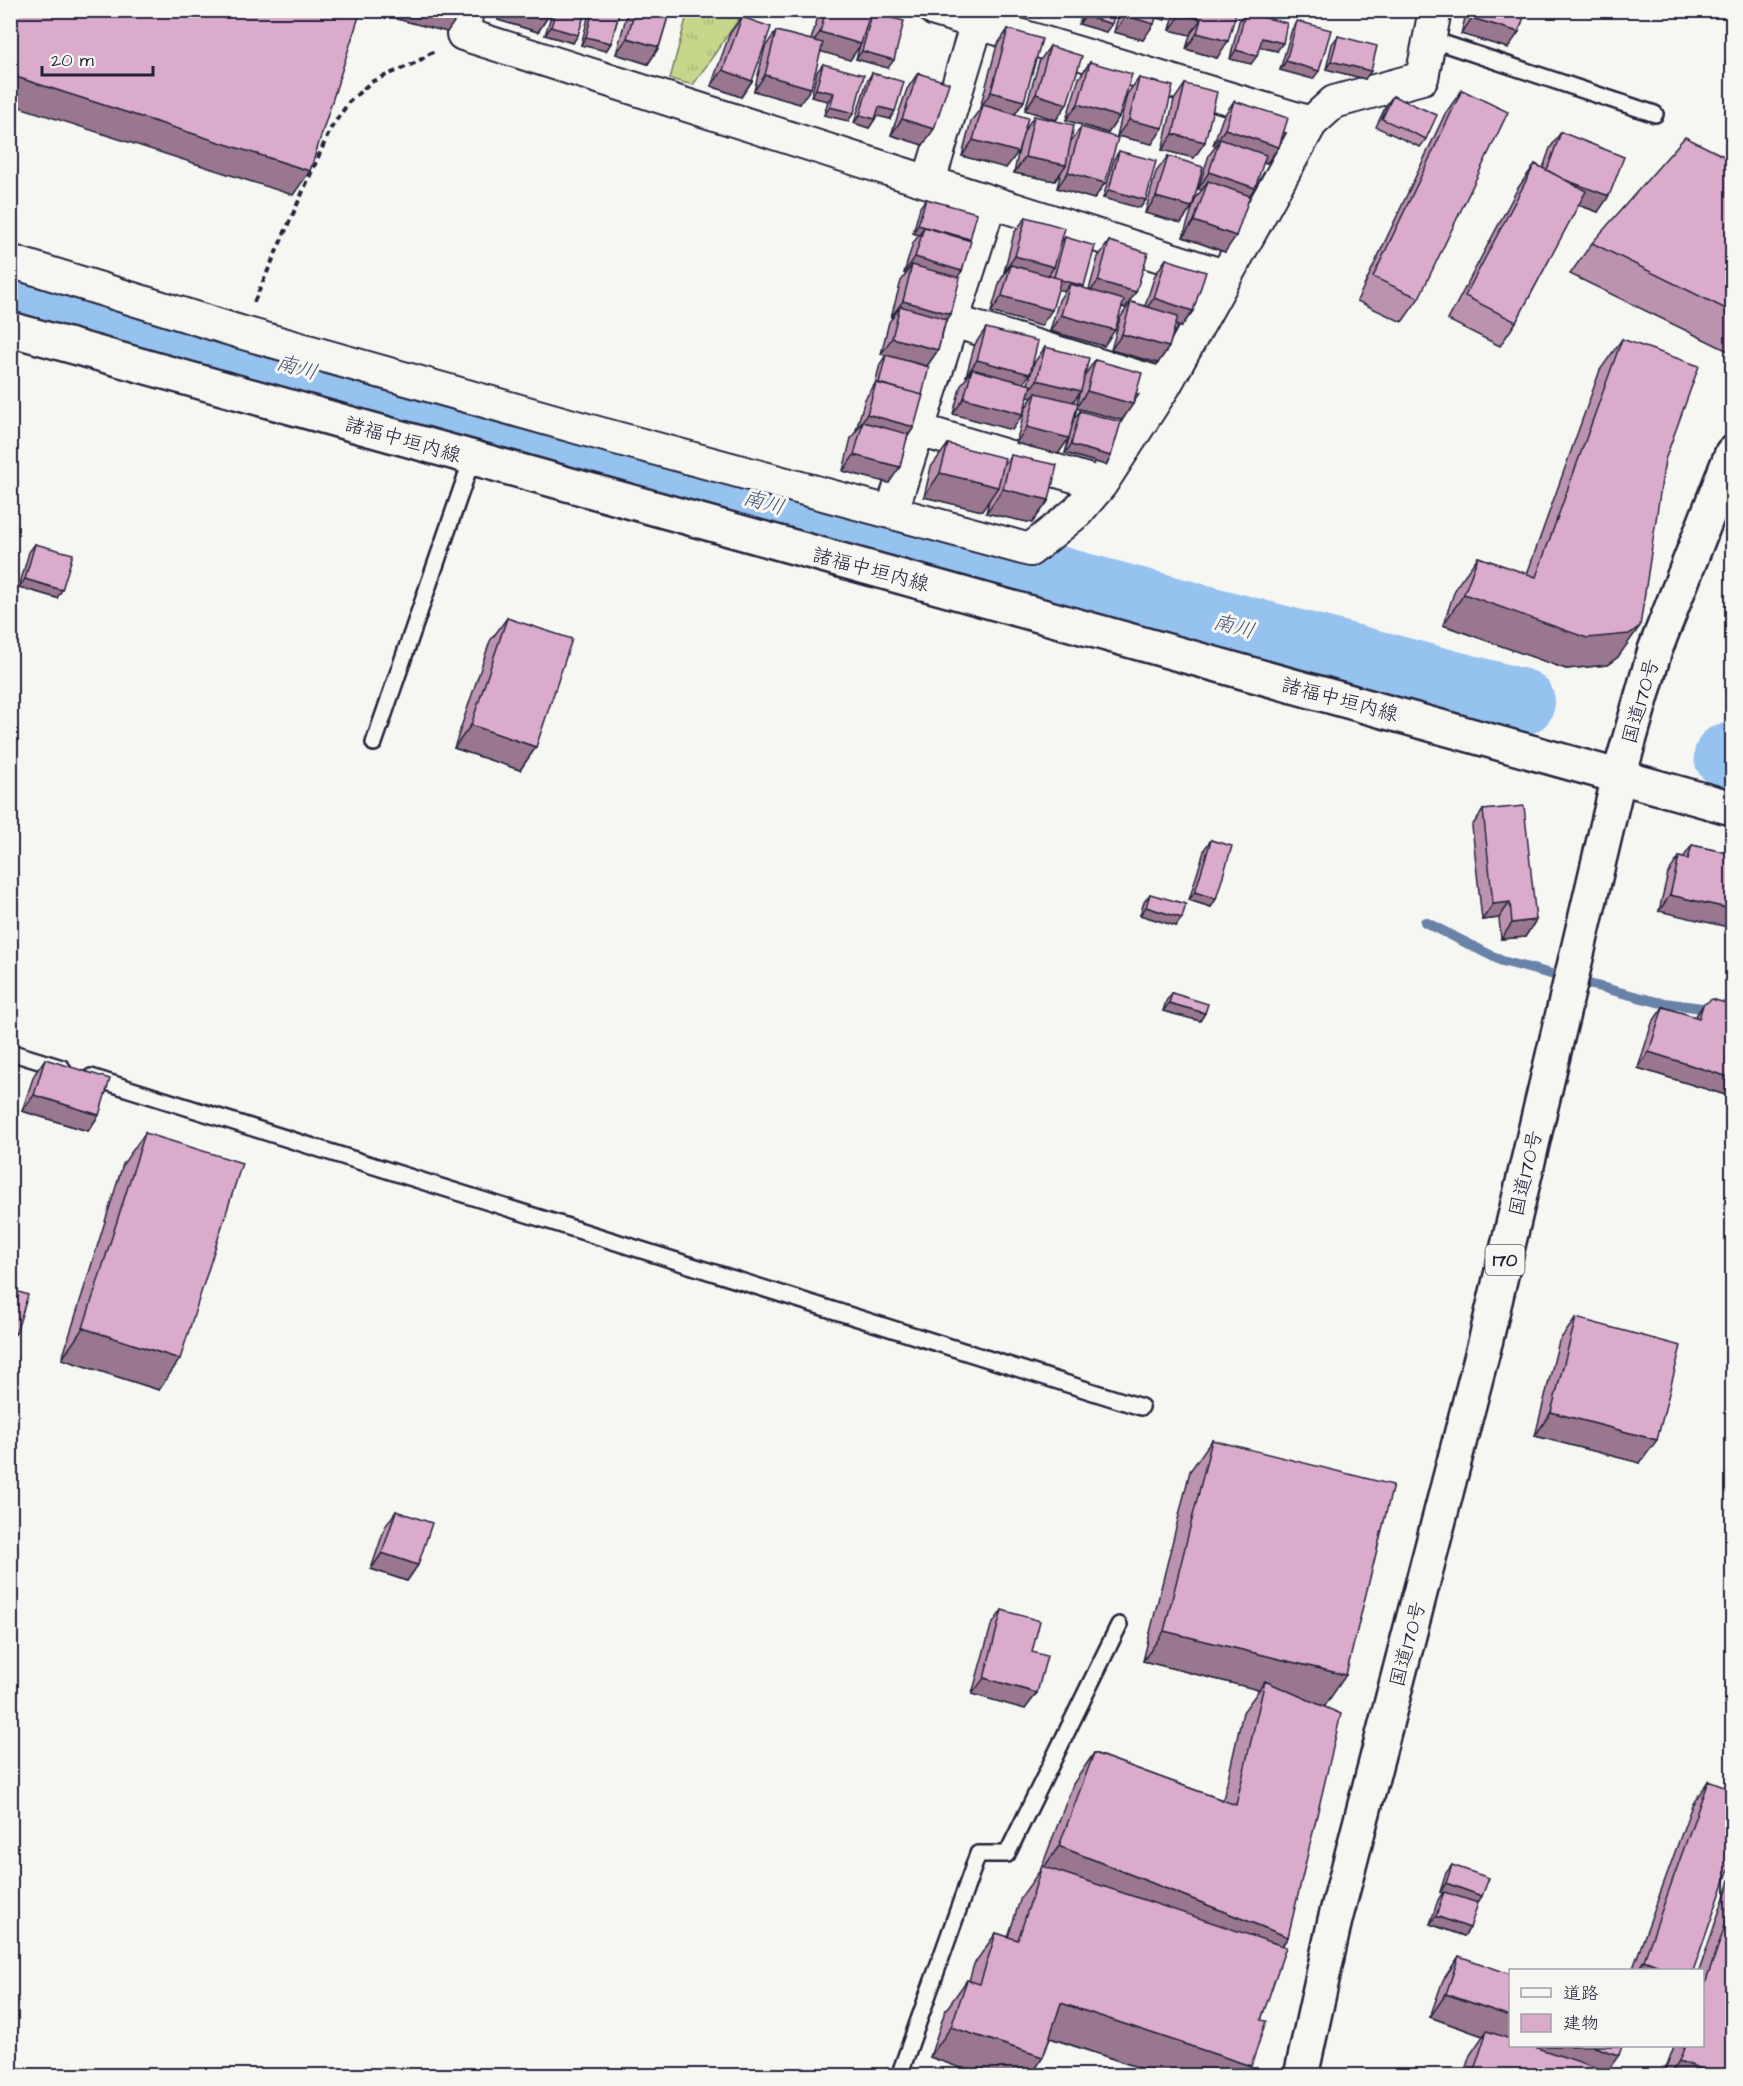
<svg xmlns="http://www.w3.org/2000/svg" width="1743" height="2086" font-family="'Architects Daughter','Klee One',sans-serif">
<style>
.grass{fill:url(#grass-tufts);stroke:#747c62;stroke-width:1.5}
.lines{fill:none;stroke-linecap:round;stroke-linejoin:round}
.stream{stroke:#6882a8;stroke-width:10}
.river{stroke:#96c2f0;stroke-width:66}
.lane-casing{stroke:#22223b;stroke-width:20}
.street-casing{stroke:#22223b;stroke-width:36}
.secondary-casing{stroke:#22223b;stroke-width:38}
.highway-casing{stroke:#22223b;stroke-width:38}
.path{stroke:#22223b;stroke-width:4;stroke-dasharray:6 4.5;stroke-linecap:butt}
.lane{stroke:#f6f6f2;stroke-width:15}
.street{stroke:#f6f6f2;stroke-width:32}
.secondary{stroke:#f6f6f2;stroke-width:33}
.highway{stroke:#f6f6f2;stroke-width:33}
.wall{fill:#bc93af;stroke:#22223b;stroke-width:1.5;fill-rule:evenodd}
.shaded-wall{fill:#99788f;stroke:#22223b;stroke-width:1.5}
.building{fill:#dbabcc;stroke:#22223b;stroke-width:1.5}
.labels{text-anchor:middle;stroke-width:6;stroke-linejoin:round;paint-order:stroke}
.shield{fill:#f6f6f2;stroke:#626272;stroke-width:1.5}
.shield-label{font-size:18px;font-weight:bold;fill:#22223b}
.street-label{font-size:20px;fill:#22223b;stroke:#f6f6f2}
.water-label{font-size:21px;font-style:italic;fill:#455271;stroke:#f6f6f2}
</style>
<defs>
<pattern id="grass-tufts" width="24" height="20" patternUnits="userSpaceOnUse" patternTransform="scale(1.5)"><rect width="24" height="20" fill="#c6d68a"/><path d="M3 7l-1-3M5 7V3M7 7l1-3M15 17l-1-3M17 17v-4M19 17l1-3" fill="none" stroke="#aab778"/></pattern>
</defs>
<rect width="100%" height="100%" fill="#f6f6f2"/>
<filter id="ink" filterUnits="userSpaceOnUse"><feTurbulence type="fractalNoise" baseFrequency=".0167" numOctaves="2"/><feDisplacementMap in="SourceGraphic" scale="12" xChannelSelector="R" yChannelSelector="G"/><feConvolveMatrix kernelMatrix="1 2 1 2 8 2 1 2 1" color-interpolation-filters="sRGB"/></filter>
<g filter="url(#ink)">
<path class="grass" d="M688 11H741L739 19 693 85 670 79Z"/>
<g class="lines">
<path class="stream" d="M1425 922 1502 961 1657 1002 1732 1012"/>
<path class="river" d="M10 285C511 436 1016 569 1522 702
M1727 756 1732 757"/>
<g class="lane-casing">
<path id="lane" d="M1430 39 1655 114
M374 743 472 459
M10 1052 62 1068
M91 1077 1141 1407
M899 2076 978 1854H1007L1119 1625"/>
</g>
<g class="street-casing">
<path id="street" d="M467 10 463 34 1224 276
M935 10 1311 123
M929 181 977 23
M10 261 240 332 594 432 1030 550 1077 512 1101 484 1165 385 1311 123 1334 102 1422 78 1435 10
M953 321 1165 385
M919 430 1101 484
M892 511 990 202"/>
</g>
<g class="secondary-casing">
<path id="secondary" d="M10 329 1732 808"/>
</g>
<g class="highway-casing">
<path id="highway" d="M1301 2076 1335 1920 1486 1339 1619 776 1655 650 1732 453"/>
</g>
<path class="path" d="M254 302 331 128 349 102 371 82 417 62 434 51"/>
<use href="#lane" class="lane"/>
<use href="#street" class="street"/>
<use href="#secondary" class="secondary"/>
<use href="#highway" class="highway"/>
</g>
<path class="wall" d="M399 10H459L458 16 447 32 397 19Z
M501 10H550L549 15 538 32 498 20Z
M553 10H586L573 43 545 35Z
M590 10H620L611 43 606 51 581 45Z
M628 10H670L659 47 648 64 616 54Z
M820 10H871L869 18 872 13 888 68 856 59 860 45 850 60 821 51 800 104 754 91 765 47 776 31 811 40Z
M1083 10H1115L1106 32 1079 24Z
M1120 10H1171L1165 20 1156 18 1143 40 1114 32Z
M1175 10H1237L1217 58 1186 49 1190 35 1170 30Z
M1467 10H1526L1508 48 1461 34Z
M1245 13 1277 51 1259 47 1251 64 1230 59 1239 21Z
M742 17 752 81 741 97 711 86 730 33Z
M1297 21 1313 79 1280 70 1292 29Z
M1008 29 1024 101 1015 114 1024 131 1034 116 1071 141 1081 127 1105 183 1094 199 1057 188 1061 172 1055 181 1014 173 1021 140 1018 152 1006 168 962 156 971 121 981 108H980L997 45Z
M1338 36 1365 79 1326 69 1332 44Z
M1050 46 1067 104 1056 120 1025 110 1039 62Z
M1090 62 1119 117 1108 133 1066 120 1079 78Z
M823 64 848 121 824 115 828 101 811 97 817 72Z
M872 73 890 119 876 115 875 119 869 128 854 123 867 81Z
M918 73 923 145 891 135 907 89Z
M1139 78 1152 144 1117 136 1127 94Z
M1185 84 1205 142 1194 158 1162 150 1174 100Z
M1462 90 1419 298 1402 322 1357 301 1445 114Z
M1393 96 1426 139 1420 147 1376 127 1387 104Z
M1234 101 1279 147 1267 163 1263 162 1225 252 1183 237 1196 197 1202 190 1198 189 1209 155 1216 146 1213 145 1223 117Z
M1561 132 1598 212 1578 205 1516 322 1500 346 1448 320 1518 188 1535 164 1543 168 1550 148Z
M1119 151 1146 200 1140 208 1103 198 1114 159Z
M1168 156 1192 207 1181 223 1145 213 1156 172Z
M1732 160V345L1728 351 1570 274 1592 243Z
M926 199 970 239 957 278 951 314 946 321 938 350 927 366 914 427 908 436 889 483 843 471 851 438 857 430H856L865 399 875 384 880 364 886 355 900 359 881 354 889 322 893 317H891L901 281 906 274 904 273 913 243 919 235 913 233 920 207Z
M1026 217 1061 242 1065 237 1083 288 1089 290 1098 257 1109 241 1125 308 1122 307 1104 346 1050 331 1059 300 1065 291 1058 289 1041 326 991 312 1000 281 1005 273 1004 272 1014 233Z
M1166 259 1193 311 1181 327 1175 325 1169 347 1158 363 1111 350 1120 318 1131 302 1145 306 1155 275Z
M986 328 1024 383 1028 384 1034 363 1045 347 1085 375 1095 360 1122 420 1077 408 1074 419 1080 411 1111 456 1106 465 1065 453 1069 438 1058 454 1016 443 1025 409 1032 398 1028 397 1023 414 1012 430 953 414 961 385 967 377 966 376 975 344ZM1079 393 1077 403 1073 402Z
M1622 339 1665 460 1618 657 1607 665 1566 669 1443 625 1456 587 1478 557 1527 574 1600 370Z
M948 444 1003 466 1011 455 1049 500 1032 523 986 513 989 500 982 511 924 497 931 467Z
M35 544 57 598 19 587 29 552Z
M507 618 536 747 520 770 454 748 490 641Z
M1483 810 1536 920 1525 937 1501 939 1499 918 1482 920 1472 826Z
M1211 840 1216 899 1211 907 1189 900 1205 848Z
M1692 845 1732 854 1659 911 1668 873 1679 857 1683 858Z
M1150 894 1176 926 1140 915 1144 902Z
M1172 993 1205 1013 1200 1021 1163 1011 1166 1001Z
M1703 1005H1732V1097L1638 1068 1652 1023 1663 1007 1695 1017Z
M45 1059 99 1115 88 1131 22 1111 34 1075Z
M145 1133 159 1390 62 1359 123 1164Z
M1576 1318 1640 1463 1535 1436 1559 1341Z
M1212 1440 1325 1706H1322L1288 1937 1282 1946 1261 2020 1251 2066 1244 2076H1164L1050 2038 1043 2057 1031 2076H984L930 2057 945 2011 967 1980 969 1981 974 1964 996 1933 1008 1937 1021 1897 1041 1869 1073 1784 1094 1753 1223 1800 1243 1712 1259 1690 1143 1661 1190 1471Z
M396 1511 418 1565 407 1581 371 1569 385 1527Z
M1002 1610 1032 1652 1037 1693 1025 1709 972 1694 991 1626Z
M1708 1781 1693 1971H1632L1692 1805Z
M1452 1865 1482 1896 1477 1903 1464 1936 1430 1924 1438 1900 1443 1892H1440L1446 1873Z
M1732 1874V2076H1663L1674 2046H1702V1971H1699Z
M1459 1956 1607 2072 1605 2076H1463L1470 2055 1483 2036 1430 2017 1443 1980Z"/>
<path class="shaded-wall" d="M402 10H438L458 16 447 32 397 19Z
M505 10H532L549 15 538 32 498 20Z
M1058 10H1075L1072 15Z
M1154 10H1171L1165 20 1150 16Z
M1365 10H1389L1384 17Z
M1393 10H1413L1409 15Z
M1181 14 1201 19 1190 35 1170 30Z
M1085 16 1112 24 1106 32 1079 24Z
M1126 16 1154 24 1143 40 1114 32Z
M1472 18 1519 32 1508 48 1461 34Z
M551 27 578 35 573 43 545 35Z
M820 32 861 44 850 60 809 48Z
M1197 33 1228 41 1217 58 1186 49Z
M586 37 611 43 606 51 581 45Z
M627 38 659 47 648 64 616 54Z
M1262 38 1283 43 1277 51 1256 46Z
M1236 50 1257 56 1251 64 1230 59Z
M862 51 894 60 888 68 856 59Z
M1286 61 1319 71 1313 79 1280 70Z
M1331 61 1371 71 1365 79 1326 69Z
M723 70 752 81 741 97 711 86Z
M10 75 310 171 293 195 10 104Z
M765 75 811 88 800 104 754 91Z
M816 89 834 93 828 101 811 97Z
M991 92 1024 101 1013 117 983 105 981 108H980Z
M1036 94 1067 104 1056 120 1025 110Z
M1078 104 1119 117 1108 133 1066 120Z
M830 107 854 113 848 121 824 115Z
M879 107 895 111 890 119 873 115Z
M860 115 875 119 869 128 854 123Z
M902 119 934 129 923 145 891 135Z
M1129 120 1163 128 1152 144 1117 136Z
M1225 129 1279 147 1267 163 1218 146 1220 139 1216 146 1213 145Z
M1173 134 1205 142 1194 158 1162 150Z
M973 140 1018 152 1006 168 962 156Z
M1025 157 1066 165 1055 181 1014 173Z
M1068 172 1105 183 1094 199 1057 188Z
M1209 172 1255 188 1243 204 1208 181 1202 190 1198 189Z
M1546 172 1609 196 1598 212 1535 189Z
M1109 190 1146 200 1140 208 1103 198Z
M1156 197 1192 207 1181 223 1145 213Z
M1194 221 1236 236 1225 252 1183 237Z
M918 225 970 239 964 247 924 227 919 235 913 233Z
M1015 256 1054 267 1043 283 1011 265 1005 273 1004 272Z
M915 257 962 271 951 287 912 265 906 274 904 273Z
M1053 278 1084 286 1078 294 1070 284 1065 291 1048 287Z
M1098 281 1136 292 1125 308 1086 297Z
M1002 296 1052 310 1041 326 991 312Z
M1154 298 1193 311 1181 327 1142 314Z
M903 301 951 314 940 330 900 306 893 317H891Z
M1061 315 1115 330 1104 346 1050 331Z
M1122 334 1169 347 1158 363 1111 350Z
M892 338 938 350 927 366 881 354Z
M977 360 1030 374 1019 390 972 369 967 377 966 376Z
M1037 380 1081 391 1069 407 1036 393 1032 398 1025 396Z
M1087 391 1133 404 1122 420 1076 408Z
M964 398 1023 414 1012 430 953 414Z
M867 414 914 427 903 443 863 422 856 430Z
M1027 427 1069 438 1058 454 1016 443Z
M1071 445 1111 456 1106 465 1065 453Z
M854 455 900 467 889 483 843 471Z
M940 473 998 487 982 511 924 497Z
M1003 489 1049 500 1032 523 986 513Z
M25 579 62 590 57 598 19 587Z
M1464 594 1640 626 1618 657 1607 665 1566 669 1443 625Z
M471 725 536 747 520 770 454 748Z
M1195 892 1216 899 1211 907 1189 900Z
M1670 895 1732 909V928L1659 911Z
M1510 902 1499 918 1482 920 1493 904Z
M1146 907 1182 918 1176 926 1140 915Z
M1536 920 1525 937 1501 939 1512 923Z
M1169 1003 1205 1013 1200 1021 1163 1011Z
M1649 1052 1732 1078V1097L1638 1068Z
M34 1095 99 1115 88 1131 22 1111Z
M83 1328 180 1359 159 1390 62 1359Z
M10 1331 16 1333 10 1340Z
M1551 1412 1657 1440 1640 1463 1535 1436Z
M382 1553 418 1565 407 1581 371 1569Z
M1164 1631 1346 1675 1325 1706 1263 1691 1265 1681 1259 1690 1143 1661Z
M984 1678 1037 1693 1025 1709 972 1694Z
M1059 1846 1288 1937 1266 1968 1040 1873Z
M1446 1883 1482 1896 1477 1904 1440 1892Z
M1436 1916 1470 1928 1464 1936 1430 1924Z
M1644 1960 1672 1971H1637Z
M1446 1994 1510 2016V2046H1592L1619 2055 1604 2076H1593L1485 2037 1487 2031 1483 2036 1430 2017Z
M1061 2003 1251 2066 1244 2076H1164L1039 2034Z
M951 2027 1043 2057 1031 2076H984L930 2057Z
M1679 2061 1722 2076H1669Z"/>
<path class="building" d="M10 10H361L310 171 10 75Z
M438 10H459L458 16Z
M532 10H550L549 15Z
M556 10H586L578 35 551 27Z
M593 10H620L611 43 586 37Z
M635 10H670L659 47 627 38Z
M826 10H871L861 44 820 32Z
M1086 10H1115L1112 24 1085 16Z
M1127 10H1158L1154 24 1126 16Z
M1182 10H1237L1228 41 1197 33 1201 19 1181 14Z
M1474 10H1526L1519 32 1472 18Z
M872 13 904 21 894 60 862 51Z
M1245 13 1287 23 1283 43 1262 38 1257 56 1236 50Z
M742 17 771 27 752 81 723 70Z
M1297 21 1331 30 1319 71 1286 61Z
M1008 29 1042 39 1024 101 991 92Z
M776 31 823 43 811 88 765 75Z
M1338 36 1377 46 1371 71 1331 61Z
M1050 46 1082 56 1067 104 1036 94Z
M1090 62 1132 74 1119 117 1078 104Z
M823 64 864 75 854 113 830 107 834 93 816 89Z
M872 73 904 82 895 111 879 107 875 119 860 115Z
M918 73 949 83 934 129 902 119Z
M1139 78 1173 86 1163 128 1129 120Z
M1185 84 1217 92 1205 142 1173 134Z
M1462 90 1508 112 1419 298 1373 277Z
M1393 96 1437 115 1426 139 1382 119Z
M1234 101 1288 118 1279 147 1225 129Z
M983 105 1028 118 1018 152 973 140Z
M1034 116 1074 125 1066 165 1025 157Z
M1081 127 1118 138 1105 183 1068 172Z
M1561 132 1624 157 1609 196 1563 179 1547 170Z
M1685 137 1732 160V312L1592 243Z
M1220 139 1266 155 1255 188 1209 172Z
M1119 151 1156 161 1146 200 1109 190Z
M1168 156 1203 167 1192 207 1156 197Z
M1535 164 1586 191 1516 322 1465 296Z
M1208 181 1250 196 1236 236 1194 221Z
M926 199 977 213 970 239 918 225Z
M1026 217 1065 228 1054 267 1015 256Z
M924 227 971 241 962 271 915 257Z
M1065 237 1095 246 1084 286 1061 280V279L1054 277Z
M1109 241 1148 253 1136 292 1098 281Z
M1166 259 1206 272 1193 311 1154 298Z
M912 265 960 278 951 314 903 301Z
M1011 265 1061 279 1052 310 1002 296Z
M1070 284 1124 300 1115 330 1061 315Z
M1131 302 1178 316 1169 347 1122 334Z
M900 306 946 319 938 350 892 338Z
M986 328 1038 341 1030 374 977 360Z
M1622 339 1699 366 1665 460 1640 626 1629 634 1587 638 1464 594 1478 557 1536 577Z
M1045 347 1089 358 1081 391 1037 380Z
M886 355 929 367 922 395 879 383Z
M1095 360 1142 373 1133 404 1087 391Z
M972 369 1031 385 1023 414 964 398Z
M876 383 923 395 914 427 867 414Z
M1036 393 1078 403 1069 438 1027 427Z
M1080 411 1121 422 1111 456 1071 445Z
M863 422 908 434 900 467 854 455Z
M948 444 1005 458 998 487 940 473Z
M1011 455 1057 465 1049 500 1003 489Z
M35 544 73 554 62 590 25 579Z
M507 618 572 639 536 747 471 725Z
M1524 806 1536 920 1512 923 1510 902 1493 904 1483 810Z
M1211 840 1232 846 1216 899 1195 892Z
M1692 845 1732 854V909L1670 895 1679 857 1688 859Z
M1150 894 1186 904 1182 918 1146 907Z
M1172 993 1208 1004 1205 1013 1169 1003Z
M1712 999 1732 1005V1078L1649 1052 1663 1007 1699 1018 1703 1005Z
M45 1059 110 1079 99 1115 34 1095Z
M145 1133 242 1163 180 1359 83 1328Z
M10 1289 28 1295 16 1333 10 1331Z
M1576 1318 1681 1346 1657 1440 1551 1412Z
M1212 1440 1393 1485 1346 1675 1164 1631Z
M396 1511 432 1523 418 1565 382 1553Z
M1002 1610 1040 1621 1032 1652 1047 1656 1037 1693 984 1678Z
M1265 1681 1341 1714 1288 1937 1059 1846 1094 1753 1236 1805Z
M1708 1781 1732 1790V1860L1693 1971H1672L1644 1960Z
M1452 1865 1489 1878 1482 1896 1446 1883Z
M1042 1866 1286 1947 1261 2020 1266 2021 1251 2066 1061 2003 1043 2057 951 2027 967 1980 980 1984 996 1933 1018 1940Z
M1444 1892 1478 1903 1470 1928 1436 1916Z
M1732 1906V2076H1722L1679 2061 1685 2046H1702V1993Z
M1459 1956 1510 1974V2016L1446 1994Z
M1487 2031 1510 2039V2046H1531L1607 2071 1605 2076H1472Z
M1592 2046H1622L1619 2055Z"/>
</g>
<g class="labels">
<rect class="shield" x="1485.5" y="1245" width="39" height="30" rx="4.5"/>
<g class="shield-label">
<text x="1505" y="1266">170</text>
</g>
<g class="street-label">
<text transform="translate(403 439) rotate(16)" y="7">諸福中垣内線</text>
<text transform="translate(871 569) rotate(15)" y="7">諸福中垣内線</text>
<text transform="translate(1340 699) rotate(15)" y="7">諸福中垣内線</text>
<text transform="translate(1640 701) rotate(-74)" y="7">国道170号</text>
<text transform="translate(1525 1173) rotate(-77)" y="7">国道170号</text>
<text transform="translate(1407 1644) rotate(-75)" y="7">国道170号</text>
</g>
<g class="water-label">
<text transform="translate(297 367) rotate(16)" y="7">南川</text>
<text transform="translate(764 502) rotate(16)" y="7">南川</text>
<text transform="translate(1234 626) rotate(15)" y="7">南川</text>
</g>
</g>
<rect width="1743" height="2086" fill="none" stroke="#f6f6f2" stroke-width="36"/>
<rect x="18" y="18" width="1707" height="2050" fill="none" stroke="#22223b" stroke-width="2" filter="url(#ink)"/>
<rect x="1509" y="1969" width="195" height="78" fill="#f6f6f2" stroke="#a1a1a9" stroke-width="1.5"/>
<rect x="1521" y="1988" width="30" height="9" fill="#f6f6f2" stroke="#a1a1a9" stroke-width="1.5"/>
<text x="1563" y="1999" font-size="18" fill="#22223b">道路</text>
<rect x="1521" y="2014" width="30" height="18" fill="#dbabcc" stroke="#a1a1a9" stroke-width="1.5"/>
<text x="1563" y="2029" font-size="18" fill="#22223b">建物</text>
<path d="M42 66v9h111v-9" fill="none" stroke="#22223b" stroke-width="3"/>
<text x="51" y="66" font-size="18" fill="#22223b" stroke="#f6f6f2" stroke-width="4.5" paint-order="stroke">20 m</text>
</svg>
